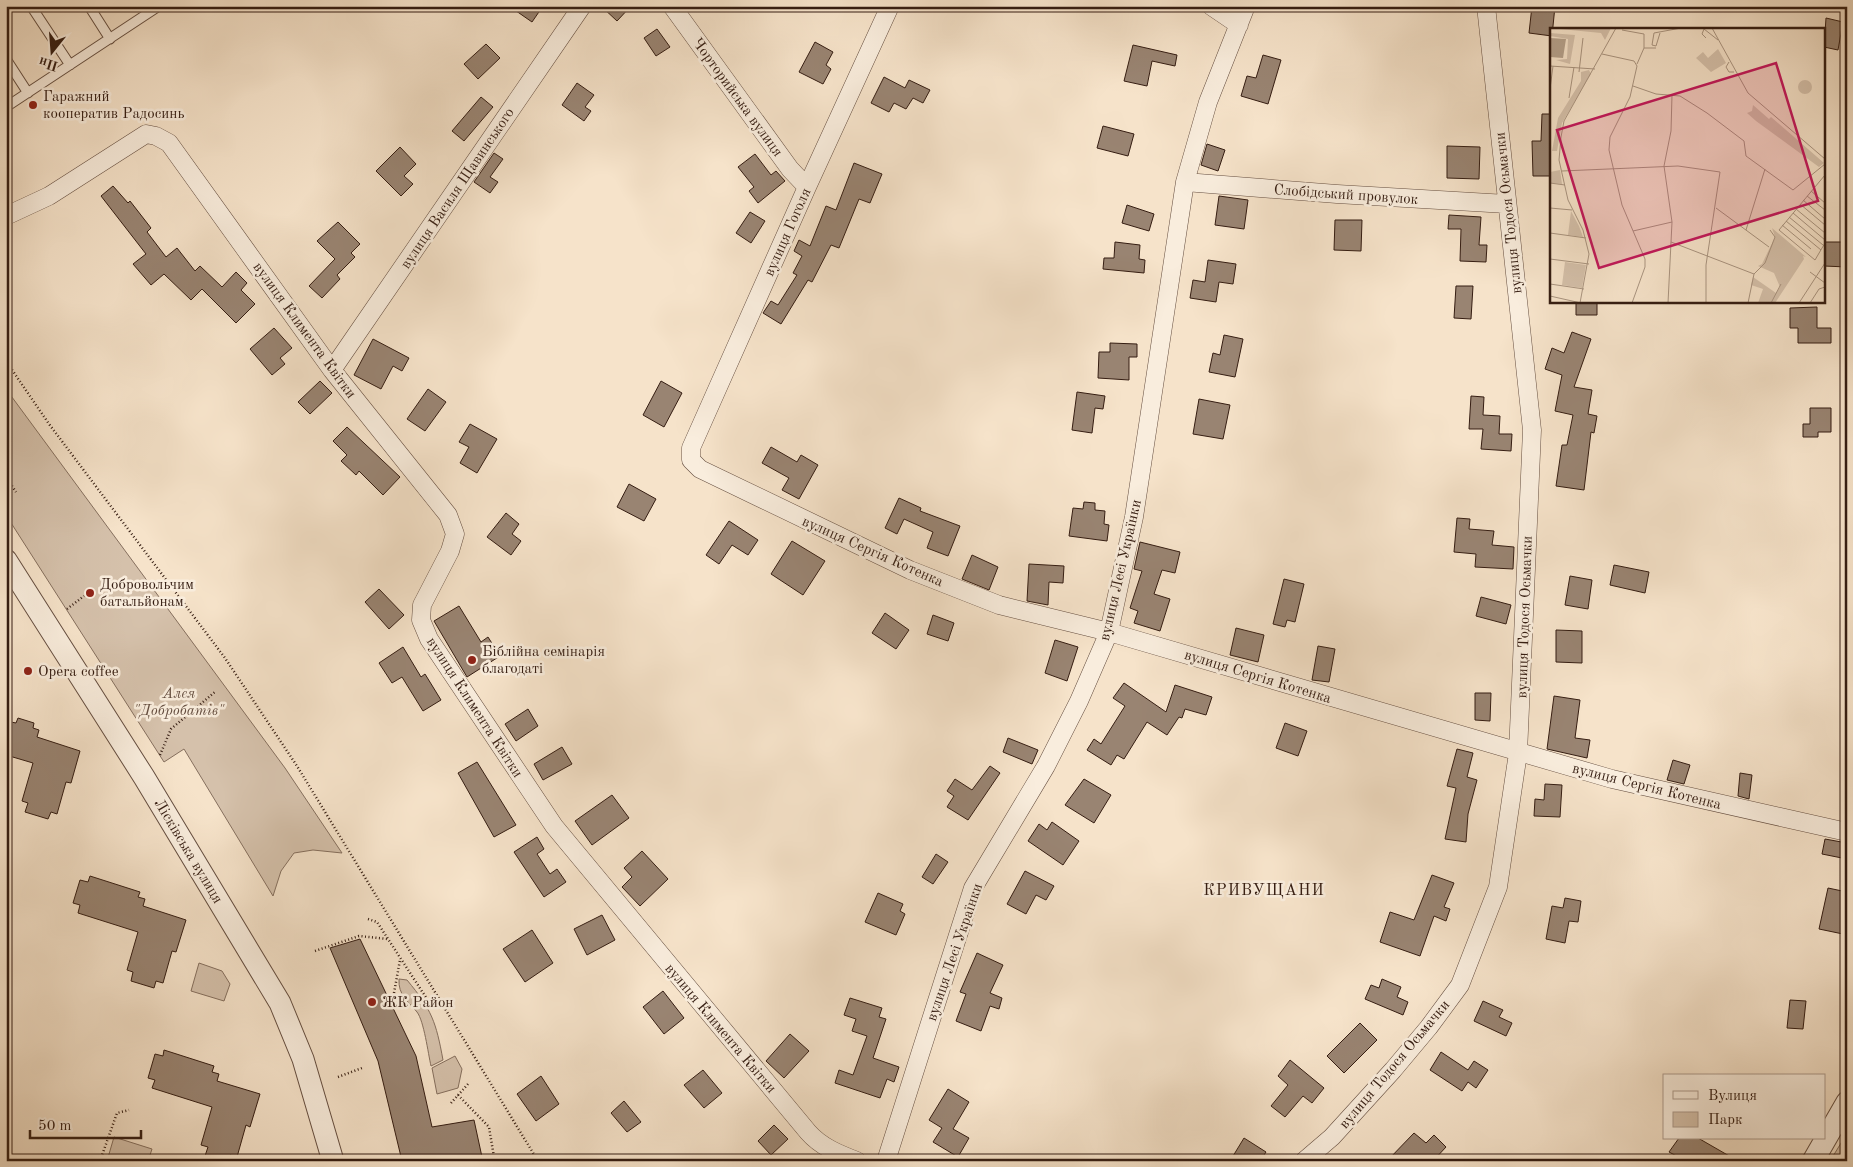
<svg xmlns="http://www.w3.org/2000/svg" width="1853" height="1167" font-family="'Old Standard TT',serif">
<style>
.green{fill:#d5c1ab;stroke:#856f5e}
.building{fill:#998472;stroke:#351d12}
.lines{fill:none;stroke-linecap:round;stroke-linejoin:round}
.service-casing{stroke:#654e40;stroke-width:11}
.minor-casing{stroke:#654e40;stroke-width:19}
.tertiary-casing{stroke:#654e40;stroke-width:23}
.path{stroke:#351d12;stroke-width:2.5;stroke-dasharray:1 2.5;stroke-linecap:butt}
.service{stroke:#f9eddd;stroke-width:9}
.minor{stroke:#f9eddd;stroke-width:18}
.tertiary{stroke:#f9eddd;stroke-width:21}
.poi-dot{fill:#8f2418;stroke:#f9eddd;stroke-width:2}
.labels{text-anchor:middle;stroke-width:5;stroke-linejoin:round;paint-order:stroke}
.poi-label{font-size:15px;fill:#351d12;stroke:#f9eddd;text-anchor:start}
.street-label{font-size:15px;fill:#351d12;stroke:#f9eddd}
.park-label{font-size:15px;font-style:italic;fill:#654e40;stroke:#f9eddd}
.neighbourhood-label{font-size:16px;letter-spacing:1px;fill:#351d12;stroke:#f9eddd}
.inset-road{fill:none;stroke:#a99480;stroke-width:1}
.view{fill:#c2185b;fill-opacity:0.15;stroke:#c2185b;stroke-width:2.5}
.inset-edge{fill:none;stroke:#351d12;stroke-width:2.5}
</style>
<rect width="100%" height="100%" fill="#f6e3ca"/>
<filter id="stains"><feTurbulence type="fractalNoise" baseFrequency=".004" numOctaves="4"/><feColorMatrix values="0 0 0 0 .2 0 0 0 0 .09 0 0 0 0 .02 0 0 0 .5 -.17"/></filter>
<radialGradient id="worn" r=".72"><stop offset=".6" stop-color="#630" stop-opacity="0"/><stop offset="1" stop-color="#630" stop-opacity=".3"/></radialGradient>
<path class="green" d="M6 389 285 768 342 853 313 850 294 853 281 871 273 896 184 749 164 762 6 515Z
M199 963 222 971 230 984 224 1001 191 991Z
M399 979 407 980C432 1010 436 1022 443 1060L431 1066C428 1053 424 1021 417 1012 408 1001 398 995 399 979Z
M455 1056 462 1069 458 1088 437 1094 432 1068Z
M1847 1133V1161H1830L1846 1135Z
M114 1137 152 1149 148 1161H107Z"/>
<path class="building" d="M509 6H543L532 22Z
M601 6H631L617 21Z
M1532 6H1555L1552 36 1529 33Z
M1826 18 1843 22 1838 50 1824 47Z
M657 29 670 47 656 56 644 38Z
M815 42 833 52 826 65 831 69 823 84 799 72Z
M486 44 500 58 478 79 464 64Z
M1133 45 1177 55 1175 66 1152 61 1147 86 1124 81Z
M1263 55 1281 60 1268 104 1241 96 1247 76 1256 78Z
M884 77 905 88 909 80 930 90 923 103 913 98 906 109 894 103 889 112 871 103Z
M577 83 594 95 585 107 591 111 584 121 562 105Z
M481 97 493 107 464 141 452 131Z
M1542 114H1552V176H1533L1532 141H1541Z
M1103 126 1134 134 1128 156 1097 148Z
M1207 144 1225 150 1218 171 1201 165Z
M1447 146 1480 147 1479 179 1447 178Z
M400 147 416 164 404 176 413 184 401 196 376 171Z
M494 153 503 159 490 177 498 182 490 193 474 182Z
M755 154 771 175 776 171 785 181 758 203 749 191 754 187 738 167Z
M854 163 882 174 870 203 859 199 839 248 831 245 812 282 808 280 781 324 763 313 771 301 778 305 797 275 793 273 802 256 794 251 799 240 810 246 826 206 836 210Z
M113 186 128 203 130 201 151 228 147 232 166 257 177 248 195 271 200 266 222 287 236 272 247 283 241 290 255 304 236 323 202 289 191 300 164 274 151 285 133 264 146 254 101 196Z
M1219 196 1248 200 1244 229 1215 225Z
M1127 205 1154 214 1149 231 1122 223Z
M750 212 765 221 751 243 736 233Z
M1449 215 1481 217 1479 245H1487L1486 262 1460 261 1461 229H1448Z
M1335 220H1362L1361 251 1334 250Z
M338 222 360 244 351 253 355 257 337 275 340 279 322 298 309 286 335 259 317 241Z
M1115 242 1140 245 1139 259 1145 260 1144 273 1103 269 1104 258H1114Z
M1824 242H1847V267L1824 266Z
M1208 260 1236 264 1233 284 1219 282 1216 302 1190 298 1193 280 1205 282Z
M1456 286H1473L1471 319 1454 318Z
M1576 301H1597V315H1576Z
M1817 307V328H1831V343H1798V328H1790V308Z
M274 328 292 348 280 358 285 364 272 375 250 349Z
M1572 332 1591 339 1574 387 1592 390 1588 414 1597 416 1594 433 1591 432 1584 490 1556 486 1562 445H1567L1573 415 1555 411 1562 375 1545 369 1552 348 1564 353Z
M1224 335 1243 339 1235 377 1209 372 1213 353 1220 355Z
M373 339 409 358 402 371 393 366 381 389 354 375Z
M1110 343 1137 344V357H1129V380L1098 378 1099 352H1110Z
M320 381 332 393 310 414 298 402Z
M661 381 682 393 664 427 643 415Z
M428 389 446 402 425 431 407 419Z
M1077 392 1105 396 1103 409 1095 408 1092 433 1072 430Z
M1471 396 1484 397 1483 415 1500 416 1499 434H1512L1511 451 1481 449 1483 429H1469Z
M1199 399 1230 405 1223 439 1193 434Z
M1810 408H1831V432H1818V437H1803V424H1810Z
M470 424 497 439 477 473 460 463 469 447 459 442Z
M347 427 400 477 383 495 359 471 356 475 341 461 347 455 333 441Z
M771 447 797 462 801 455 818 465 799 499 782 490 789 478 762 463Z
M629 484 656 499 644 521 617 507Z
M899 498 921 508 920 511 960 526 948 556 927 548 933 532 904 519 897 534 885 528Z
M1084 502 1095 503V510L1105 511 1104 524 1109 525 1107 541 1069 536 1073 508 1083 509Z
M506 513 519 524 512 534 521 541 511 555 487 537Z
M1457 518 1470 519 1469 529 1494 531 1492 545 1514 547 1513 569 1475 567 1476 554 1454 552Z
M729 521 758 540 748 555 732 545 719 564 706 555Z
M792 541 825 561 803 595 771 574Z
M1140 542 1180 552 1175 573 1162 570 1154 594 1170 599 1160 631 1134 623 1138 611 1130 608 1142 571 1134 569Z
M972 555 998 567 989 590 962 579Z
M1029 564 1064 566 1063 583 1049 582 1048 605 1027 601Z
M1614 565 1649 572 1645 593 1610 585Z
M1570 576 1592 580 1588 609 1565 605Z
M1284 579 1304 584 1295 622 1287 620 1285 627 1273 624Z
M379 589 404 615 389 629 365 602Z
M1481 597 1511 605 1506 624 1476 616Z
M459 606 481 642 488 637 500 656 467 677 434 621Z
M885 613 909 630 896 649 872 633Z
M933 615 954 623 948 641 927 634Z
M1236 628 1264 635 1258 662 1230 655Z
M1556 630 1582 631V663L1556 662Z
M1055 640 1078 647 1067 681 1045 673Z
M1318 646 1335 649 1329 682 1312 680Z
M403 647 421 677 425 674 441 700 423 711 402 677 392 683 379 663Z
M1124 683 1166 712 1175 685 1212 697 1206 715 1185 709 1182 718 1179 717 1167 735 1147 722 1124 759 1117 755 1111 765 1087 750 1094 739 1101 744 1125 706 1113 698Z
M1475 693H1491L1490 721 1475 720Z
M1554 696 1580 700 1575 738 1590 740 1587 758 1547 749Z
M528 709 538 726 516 741 505 724Z
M18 718 34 723 33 728 39 730 37 737 80 751 71 783 66 782 57 814 51 812 48 819 25 812 28 803 22 801 33 763 6 755V721L16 723Z
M1285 723 1307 731 1298 756 1276 748Z
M1008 738 1038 750 1032 764 1003 752Z
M562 747 572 764 543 780 534 764Z
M1457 749 1473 753 1467 777 1477 780 1468 814 1466 842 1445 839 1456 788 1447 786Z
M1673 760 1690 765 1684 784 1667 780Z
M477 762 516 825 494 837 458 773Z
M990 766 1000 773 968 820 947 807 954 796 947 791 955 779 972 790Z
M1740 773 1752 775 1749 799 1738 796Z
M1084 779 1111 795 1094 823 1065 805Z
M1545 784 1562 785 1560 817 1534 816 1535 799 1544 800Z
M612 795 629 818 592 845 575 821Z
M1052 822 1079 841 1063 865 1028 841 1039 824 1047 830Z
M537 837 544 849 537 854 550 874 557 869 566 882 544 897 514 852Z
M1825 839 1847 843V859L1822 854Z
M642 851 668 879 640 906 622 887 632 877 624 868Z
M936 854 948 862 933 884 922 877Z
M1025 871 1054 886 1046 900 1036 895 1026 914 1007 904Z
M1432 875 1454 883 1444 907 1450 909 1446 921 1434 916 1420 956 1380 942 1390 912 1414 920Z
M90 876 140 892 138 897 145 899 143 906 186 920 176 952 172 951 163 983 156 981 154 988 131 981 133 972 127 970 138 932 78 913 80 905 73 903 80 880 88 882Z
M1828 888 1847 892V917L1843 934 1819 929Z
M878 893 903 904 900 911 905 914 896 935 865 922Z
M1565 898 1581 901 1578 922 1569 921 1565 943 1546 939 1552 906 1563 908Z
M602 915 615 940 587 955 574 929Z
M532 930 553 963 525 982 503 949Z
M360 939 416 1056 432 1127 474 1120 482 1157 459 1161H402L378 1061 330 948Z
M977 953 1003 965 990 993 1002 998 999 1009 990 1006 981 1031 956 1021 966 994 960 992Z
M1382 979 1401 987 1397 997 1408 1002 1403 1015 1365 999 1371 985 1379 988Z
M663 991 684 1018 664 1034 643 1007Z
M850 998 882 1008 879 1017 886 1019 873 1058 899 1067 894 1082 887 1079 880 1098 835 1083 839 1070 853 1075 867 1036 852 1031 856 1019 844 1015Z
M1790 1000 1806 1001 1803 1029 1787 1028Z
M1483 1001 1503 1010 1499 1017 1512 1023 1506 1036 1474 1021Z
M1360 1023 1377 1040 1344 1073 1327 1056Z
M790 1034 809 1051 784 1078 766 1061Z
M164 1050 214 1066 212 1072 219 1074 217 1081 260 1094 250 1127 246 1125 237 1157 230 1155 229 1161H222L205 1156 208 1147 201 1145 212 1107 152 1088 155 1080 148 1078 155 1054 163 1056Z
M1441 1052 1468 1070 1474 1061 1488 1070 1476 1088 1468 1082 1462 1091 1430 1070Z
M1290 1060 1324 1088 1312 1103 1303 1096 1285 1117 1271 1106 1288 1085 1278 1076Z
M703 1070 722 1093 704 1108 684 1085Z
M541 1076 559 1104 536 1121 517 1094Z
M948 1089 969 1102 953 1129 969 1138 958 1157 933 1142 942 1128 929 1120Z
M624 1101 641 1122 627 1132 611 1113Z
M774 1125 788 1139 771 1155 758 1141Z
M1414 1133 1426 1143 1434 1135 1446 1147 1433 1161H1425L1418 1155 1413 1161H1387Z
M1244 1138 1266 1152 1260 1161H1230Z
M1679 1138H1698L1738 1161H1686L1669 1152Z"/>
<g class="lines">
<g class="service-casing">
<path id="service" d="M31 6 70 65
M89 6 110 39
M6 59 28 93
M6 107 159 6"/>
</g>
<g class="minor-casing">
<path id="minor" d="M672 6 790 169 807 187
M890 6 807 187 691 448V460L700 469 910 570 999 605 1109 632 1612 779 1847 832
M1211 6 1239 25
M1185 182 1337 194 1507 204
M6 216 49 196 146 134 156 136 169 143 332 370 448 515 455 534 450 551 422 605 421 620 429 639 554 826 808 1132C821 1147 839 1154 857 1161
M332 370 582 6
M886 1161 973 888 1046 766 1079 701 1109 632 1134 517 1185 182 1208 102 1246 6
M1304 1161 1332 1137 1393 1070 1429 1027 1460 985 1498 887 1518 753 1532 430 1486 6"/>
</g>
<g class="tertiary-casing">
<path id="tertiary" d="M6 560 144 777 280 1003 303 1059 333 1161
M1813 1161 1847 1102"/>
</g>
<path class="path" d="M6 361 49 424 225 658 297 766 538 1161
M6 477 16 492
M67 609 84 596
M160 755 171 729 216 691
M368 919 377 922 427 999 426 1004
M315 951 359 936 388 939
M394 993 400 960
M338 1077 362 1068
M458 1095 489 1127 494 1157 469 1161
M451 1103 468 1084
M100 1161 117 1113 129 1110"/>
<use href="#service" class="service"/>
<use href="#minor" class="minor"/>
<use href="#tertiary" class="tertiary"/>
</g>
<g class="poi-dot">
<circle cx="33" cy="105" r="5"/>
<circle cx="90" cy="593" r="5"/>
<circle cx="472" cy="660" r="5"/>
<circle cx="28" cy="671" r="5"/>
<circle cx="372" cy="1002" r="5"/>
</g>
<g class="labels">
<g class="poi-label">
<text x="43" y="101">Гаражний<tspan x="43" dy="17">кооператив Радосинь</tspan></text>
<text x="100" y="589">Добровольчим<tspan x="100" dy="17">батальйонам</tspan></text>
<text x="482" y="656">Біблійна семінарія<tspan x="482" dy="17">благодаті</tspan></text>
<text x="38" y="676">Opera coffee</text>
<text x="382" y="1007">ЖК Район</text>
</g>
<g class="street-label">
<text transform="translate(738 97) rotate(54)" y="5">Чорторийська вулиця</text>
<text transform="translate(457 188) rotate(-56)" y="5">вулиця Василя Щавинського</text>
<text transform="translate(1346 194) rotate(4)" y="5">Слобідський провулок</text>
<text transform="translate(1508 213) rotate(-96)" y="5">вулиця Тодося Осьмачки</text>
<text transform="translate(787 232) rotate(-66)" y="5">вулиця Гоголя</text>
<text transform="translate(305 330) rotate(54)" y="5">вулиця Климента Квітки</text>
<text transform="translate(873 551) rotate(24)" y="5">вулиця Сергія Котенка</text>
<text transform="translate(1120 570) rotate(-77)" y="5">вулиця Лесі Українки</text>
<text transform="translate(1524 617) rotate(-88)" y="5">вулиця Тодося Осьмачки</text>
<text transform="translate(1258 676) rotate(17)" y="5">вулиця Сергія Котенка</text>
<text transform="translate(475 707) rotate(57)" y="5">вулиця Климента Квітки</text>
<text transform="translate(1647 786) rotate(14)" y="5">вулиця Сергія Котенка</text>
<text transform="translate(189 851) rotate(59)" y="5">Лісківська вулиця</text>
<text transform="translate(954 952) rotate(-71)" y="5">вулиця Лесі Українки</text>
<text transform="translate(721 1028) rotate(50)" y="5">вулиця Климента Квітки</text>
<text transform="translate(1394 1064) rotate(-50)" y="5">вулиця Тодося Осьмачки</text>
</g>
<g class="park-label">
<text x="179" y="698">Алея<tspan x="179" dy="17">"Добробатів"</tspan></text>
</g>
<g class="neighbourhood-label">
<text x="1264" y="895">КРИВУЩАНИ</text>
</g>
</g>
<g transform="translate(1550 28)">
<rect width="275" height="275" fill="#f6e3ca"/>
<path d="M0 0H61L55 12 51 5ZM0 5 25 7 20 36 6 32 17 31 18 11 0 8ZM168 21 176 35 161 44 146 30 153 24 158 30ZM39 42 41 46 12 95 7 123H2L8 90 31 53V44ZM248 59a7 7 0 1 1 14 0a7 7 0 1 1-14 0ZM203 77 219 91 221 89 274 135 269 139 206 93 197 85 202 83ZM10 142 12 156 0 155V144ZM21 183 29 198 33 209 18 207ZM222 200 256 229 253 228 254 231 225 275H208L213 261 201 257 203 249 226 265 230 259 224 245 208 238 212 236 225 209ZM15 234 36 237 32 260 12 257Z" fill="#d5c1ab"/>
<path d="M0 10 16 11 13 30 0 29Z" fill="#b4a08b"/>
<path class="inset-road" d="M162 0 198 65 275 131M72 2 94 6V20M110 5 106 18 102 17 104 5 131 0M156 10 152 6 154 1 168 12M52 26 84 33 87 38 80 69 60 109 59 122 72 177 95 231V239L82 275M179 34 176 39 179 44H184M87 36 94 20H106M0 38 45 41M29 44 33 10M83 58 106 66 130 68 157 85 194 113 196 128 243 162 275 136M0 61 3 38M19 70 24 39M12 143 128 138 170 144 156 237V275M275 147 229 202 265 232 275 215M0 155 15 157M261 163 275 175M257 168 275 182M253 172 275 191M250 176 275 197M0 180 22 182M166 180 219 219M246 181 275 205M243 185 275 212M239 189 273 217M236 193 271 222M232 197 261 221M196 202 215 141M83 203 122 194M0 205 36 210M121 214 204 246M0 231 39 236M260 244 275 255M0 256 34 261M0 268 31 275M30 275 39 226 33 202 18 172 9 132 11 109 14 93 66 0M118 275 122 194 114 138 121 103 122 67M198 275 204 246 215 235 225 209 220 202M221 275 231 256M249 275 275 235M260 275 269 261 275 259"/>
<path class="view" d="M226 35 268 173 49 240 7 102Z"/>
<rect width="275" height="275" class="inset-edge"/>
</g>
<rect width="1853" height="1167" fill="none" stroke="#f6e3ca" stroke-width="25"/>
<rect x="8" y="8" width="1838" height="1152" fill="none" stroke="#351d12" stroke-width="2.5"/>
<rect x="12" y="12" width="1828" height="1142" fill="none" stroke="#351d12"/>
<rect x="1663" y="1074" width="162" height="65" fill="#f9eddd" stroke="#ab9a8c"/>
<rect x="1673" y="1091" width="25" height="8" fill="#f9eddd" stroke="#ab9a8c"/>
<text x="1708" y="1100" font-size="15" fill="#351d12">Вулиця</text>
<rect x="1673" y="1112" width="25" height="15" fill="#d5c1ab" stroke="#ab9a8c"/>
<text x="1708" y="1124" font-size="15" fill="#351d12">Парк</text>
<g transform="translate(52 52) rotate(197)" stroke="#f9eddd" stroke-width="4" paint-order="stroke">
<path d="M0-4L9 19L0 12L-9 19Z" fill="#351d12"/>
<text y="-8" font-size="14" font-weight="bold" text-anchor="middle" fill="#351d12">Пн</text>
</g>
<path d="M30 1130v8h111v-8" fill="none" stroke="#351d12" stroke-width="2.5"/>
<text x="38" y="1130" font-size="15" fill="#351d12" stroke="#f9eddd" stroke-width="4" paint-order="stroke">50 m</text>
<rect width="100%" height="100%" filter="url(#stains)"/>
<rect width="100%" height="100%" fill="url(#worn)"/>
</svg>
